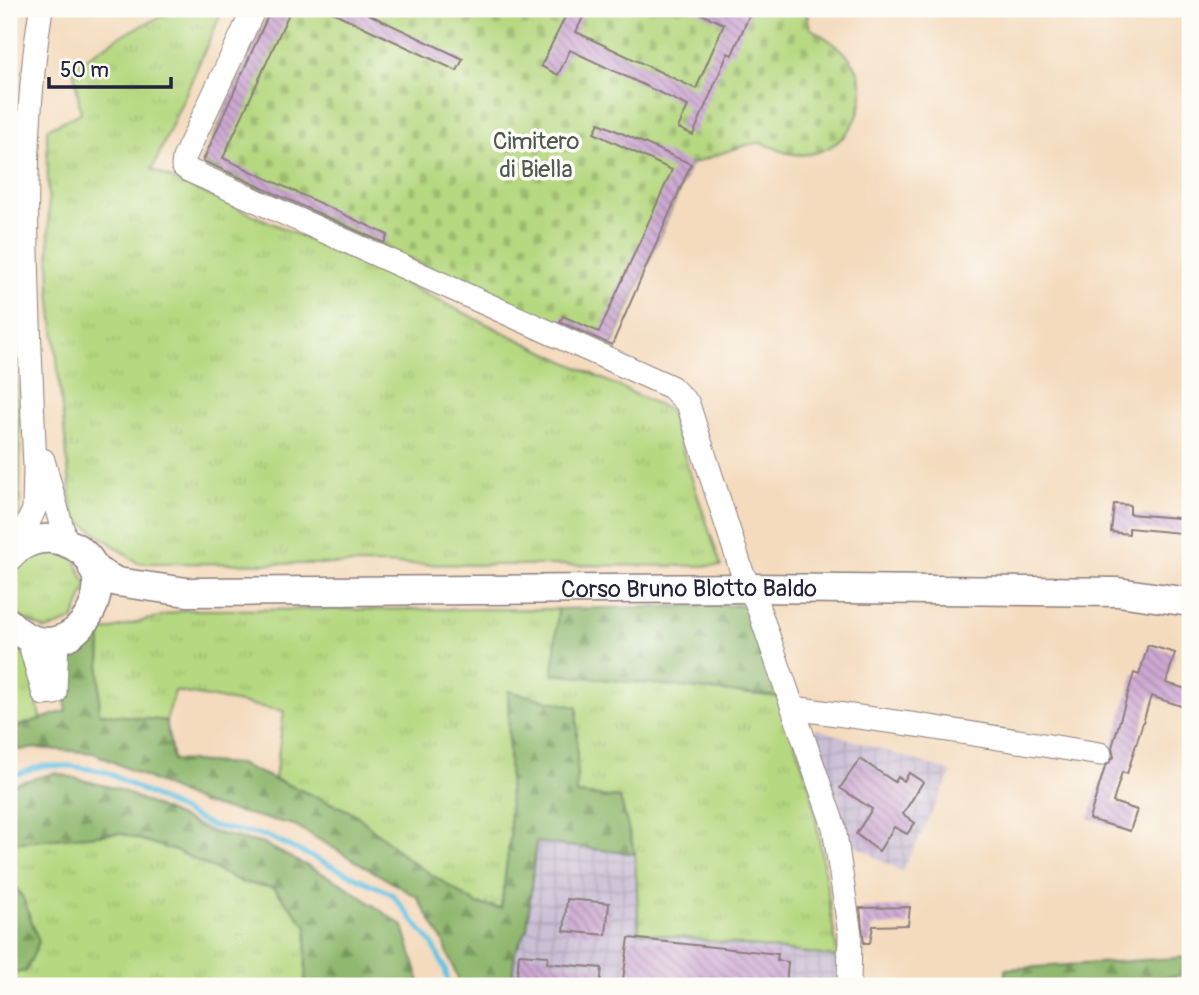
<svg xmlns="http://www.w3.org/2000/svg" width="1199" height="995" font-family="Pangolin,sans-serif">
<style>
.industrial{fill:url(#industrial-grid)}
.grass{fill:url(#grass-tufts);stroke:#6c7d5e;stroke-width:2}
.forest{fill:url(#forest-firs);stroke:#596d54;stroke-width:2}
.cemetery{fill:url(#cemetery-stones);stroke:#6c7d5e;stroke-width:2}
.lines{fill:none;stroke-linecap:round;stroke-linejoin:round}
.stream{stroke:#66c2e4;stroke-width:5}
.building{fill:url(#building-back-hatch)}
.minor-casing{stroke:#8b7e7c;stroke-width:25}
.major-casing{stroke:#8b7e7c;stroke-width:31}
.minor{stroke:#fff;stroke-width:23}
.major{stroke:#fff;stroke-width:28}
.labels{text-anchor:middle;stroke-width:7;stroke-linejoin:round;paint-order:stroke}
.park-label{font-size:24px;fill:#4e5950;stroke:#fdfcf7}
.street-label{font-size:24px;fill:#22223b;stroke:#fdfcf7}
</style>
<defs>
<pattern id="industrial-grid" width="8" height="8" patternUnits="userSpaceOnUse" patternTransform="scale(1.75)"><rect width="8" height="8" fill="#cbbfd5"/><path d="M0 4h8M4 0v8" fill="none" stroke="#aea4b8"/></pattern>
<pattern id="grass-tufts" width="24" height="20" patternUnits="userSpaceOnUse" patternTransform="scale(1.75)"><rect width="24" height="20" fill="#b6d880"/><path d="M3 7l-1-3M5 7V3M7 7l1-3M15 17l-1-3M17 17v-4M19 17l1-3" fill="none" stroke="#9cb970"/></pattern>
<pattern id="forest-firs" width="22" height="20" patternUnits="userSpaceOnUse" patternTransform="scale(1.75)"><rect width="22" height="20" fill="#90b86e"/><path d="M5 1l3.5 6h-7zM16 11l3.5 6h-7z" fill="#75955c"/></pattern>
<pattern id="cemetery-stones" width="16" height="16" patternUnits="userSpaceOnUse" patternTransform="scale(1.75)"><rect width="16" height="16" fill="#b6d880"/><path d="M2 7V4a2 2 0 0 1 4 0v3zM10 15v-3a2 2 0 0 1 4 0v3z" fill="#9cb970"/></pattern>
<pattern id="building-back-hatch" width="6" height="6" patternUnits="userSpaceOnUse" patternTransform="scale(1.75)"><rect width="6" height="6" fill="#cda8d2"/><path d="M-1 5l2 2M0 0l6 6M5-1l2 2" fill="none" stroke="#a688ac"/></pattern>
</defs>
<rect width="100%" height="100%" fill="#fdfcf7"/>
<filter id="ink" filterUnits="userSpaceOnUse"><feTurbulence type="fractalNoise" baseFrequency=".0143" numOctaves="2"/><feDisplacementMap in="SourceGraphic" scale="14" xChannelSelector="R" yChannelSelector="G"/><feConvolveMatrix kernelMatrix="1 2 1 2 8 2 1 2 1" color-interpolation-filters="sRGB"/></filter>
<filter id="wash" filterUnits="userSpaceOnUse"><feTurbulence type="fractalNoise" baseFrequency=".00686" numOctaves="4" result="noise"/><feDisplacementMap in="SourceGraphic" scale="28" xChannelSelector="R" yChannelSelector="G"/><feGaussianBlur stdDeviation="1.57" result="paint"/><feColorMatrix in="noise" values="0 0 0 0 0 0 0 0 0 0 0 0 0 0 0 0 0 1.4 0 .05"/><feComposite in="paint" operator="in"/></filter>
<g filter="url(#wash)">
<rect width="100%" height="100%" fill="#f4dbbe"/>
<path class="industrial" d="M815 728 952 772 902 872 846 840 839 803Z
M536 842 635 854 640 932 838 957 834 986H511L515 952 527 929Z"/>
<path class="grass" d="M177 9H223L152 170 370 267 509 335 669 410 721 566 138 563 73 516 50 290 47 129 81 113 73 67 120 36Z
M9 277 20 427V515L9 527Z
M46 548 74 559 87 585 73 620 46 630 12 613 9 606V573L12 566Z
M558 609 554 674 780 697 812 794 838 957 639 932 635 854 620 798 577 794V707L510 838 501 908 477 904 409 860 354 813 275 779 284 711 175 691 166 721 99 713 101 632 184 610Z
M9 636C36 658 34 686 40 719L9 729Z
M120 833 179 852 241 882 274 888 307 926 305 986H9V974L26 971 23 898 9 878V843Z"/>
<path class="forest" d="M747 605 780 697 553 674 558 609Z
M101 632 99 713 166 721 173 760 239 764 354 813 409 860 477 904 501 908 510 838 508 691 577 707V794L620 798 635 854 536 842 527 929 515 952 511 986H461L443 941 417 897 294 825 204 804 94 753 37 748 9 751V729L66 711 64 649Z
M55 773 118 789 212 832 264 844 343 884 403 926 421 986H305L307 926 274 888 241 882 179 852 120 833 9 843V785Z
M9 878 23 898 39 942 26 971 9 974Z
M1190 957V975L1059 986H1003L1006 969Z"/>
<path class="cemetery" d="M271 9H809L807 15 810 28C837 44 863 60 862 95 861 132 824 162 788 153 778 151 767 142 758 143 742 144 707 159 691 164L610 351 202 163Z"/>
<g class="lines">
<path class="stream" d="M9 777 41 766H71L106 772 212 826 267 836 392 894 433 945 445 969 449 986
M1170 986 1190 985"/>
</g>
<g id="blocks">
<path class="building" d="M271 9H291L223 158 388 235 384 243 203 161Z
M326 9H358L463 59 457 71Z
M569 9H577L585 13 576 32 696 89 724 24 691 9H752L732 55 728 53 693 135 678 128 688 106 570 50 558 75 541 66Z
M599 123 691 164 612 345 560 322 563 316 599 332 672 170 594 133Z
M1114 504 1130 505V514L1190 519V534L1129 528V534L1111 532Z
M1148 645 1175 653 1166 683 1190 690V709L1151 696 1127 774 1122 772 1113 802 1137 810 1130 831 1089 819 1105 767 1114 757 1112 747 1134 673 1139 675Z
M860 759 895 782 898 777 904 781 909 773 923 782 903 814 915 823 907 834 894 827 879 851 856 834 872 809 840 788Z
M567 899 609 903 606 935 564 931Z
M910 907 908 925 873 926 870 943H864L860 908Z
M629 938 778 954 777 960 788 962 786 986H622Z
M519 954 548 956 547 963 602 968 600 986H516Z"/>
</g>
</g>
<g filter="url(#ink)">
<use href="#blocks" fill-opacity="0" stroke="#8b7e7c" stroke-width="2"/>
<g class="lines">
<g class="minor-casing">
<path id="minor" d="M254 9 184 158 183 166 188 170 671 387 688 404 742 572 757 604 834 827 850 934 849 986
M43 460 66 542
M15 550 34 510 35 467C29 314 17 160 41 9
M28 637 44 694 55 693 57 639
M793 708 917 725 1100 754"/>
</g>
<g class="major-casing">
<g id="major">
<path d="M9 557C21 543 39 536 58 540 144 562 71 689 9 623"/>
<path id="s1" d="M93 569 117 582 187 592 751 588 1118 592 1190 602"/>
</g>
</g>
<use href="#minor" class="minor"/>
<use href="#major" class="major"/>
</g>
</g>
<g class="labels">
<g class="park-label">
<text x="536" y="149">Cimitero<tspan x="536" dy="28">di Biella</tspan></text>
</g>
<g class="street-label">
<text dy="8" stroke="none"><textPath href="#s1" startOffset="600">Corso Bruno Blotto Baldo</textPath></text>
</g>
</g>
<rect width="1199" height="995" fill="none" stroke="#fdfcf7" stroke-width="35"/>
<path d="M49 77v10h122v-10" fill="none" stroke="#22223b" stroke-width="3.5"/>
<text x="60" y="77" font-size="21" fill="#22223b" stroke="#fdfcf7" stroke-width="5" paint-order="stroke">50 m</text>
</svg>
